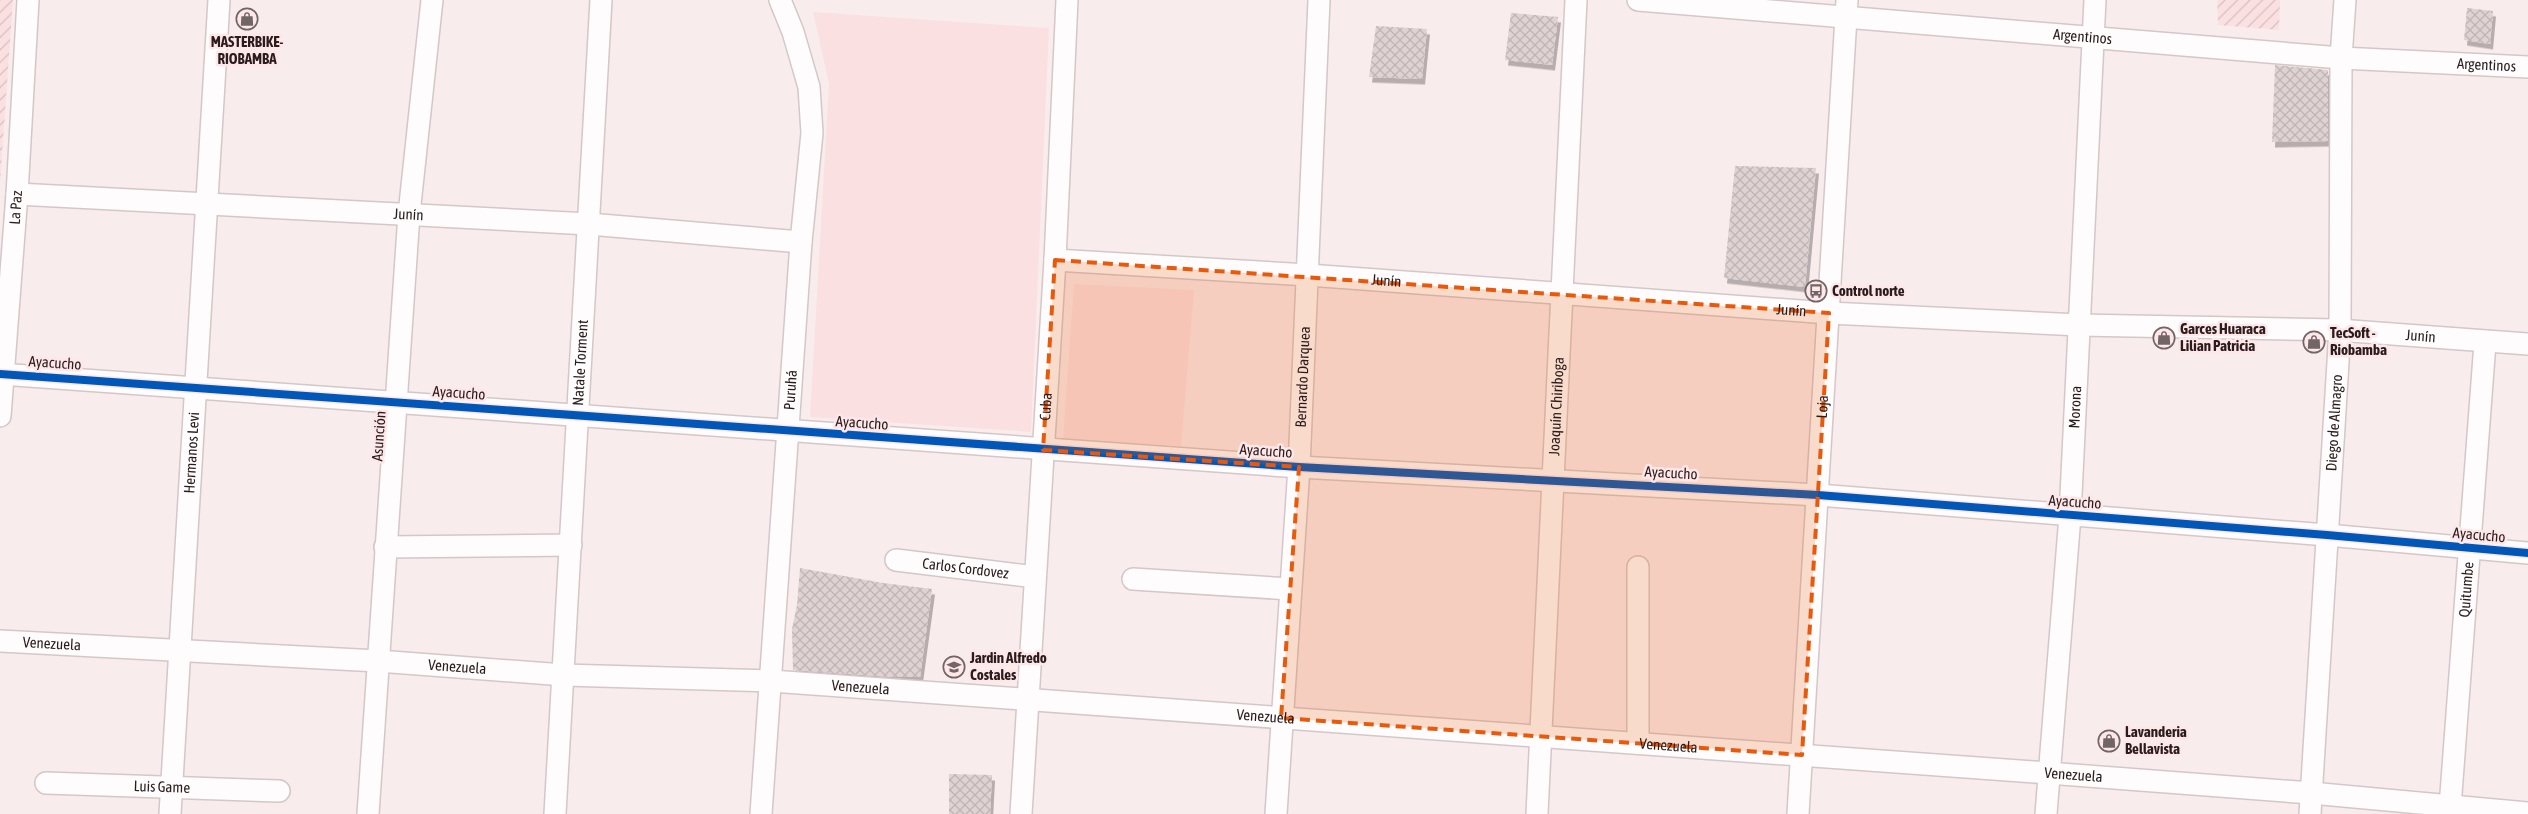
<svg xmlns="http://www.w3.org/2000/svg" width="2528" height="814" font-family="'Asap Condensed',sans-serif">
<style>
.built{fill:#fbe0e1}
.industrial{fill:url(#industrial-furrows)}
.building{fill:url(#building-cross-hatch);filter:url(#shadow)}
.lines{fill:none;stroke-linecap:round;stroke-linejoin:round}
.street-casing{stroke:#d4c7c8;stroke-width:24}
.street{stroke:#fefcfc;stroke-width:21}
.cycleway-casing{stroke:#fee7e8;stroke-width:11}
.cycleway{stroke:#0057b8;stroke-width:8}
.marked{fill:#e8590c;fill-opacity:0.2;stroke:#e8590c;stroke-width:4;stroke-dasharray:10 6;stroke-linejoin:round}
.labels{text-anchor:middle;stroke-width:5;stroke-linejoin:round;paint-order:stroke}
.street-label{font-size:15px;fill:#2a1c1d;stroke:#fee7e8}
.poi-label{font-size:15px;font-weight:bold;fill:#2a1c1d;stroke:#fee7e8;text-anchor:start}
</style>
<defs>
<pattern id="industrial-furrows" width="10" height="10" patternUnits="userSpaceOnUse" patternTransform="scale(1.25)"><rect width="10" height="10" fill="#fbe0e1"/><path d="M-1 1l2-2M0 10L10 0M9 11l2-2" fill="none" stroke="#d7c0c1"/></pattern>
<pattern id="building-cross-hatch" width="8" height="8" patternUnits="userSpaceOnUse" patternTransform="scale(1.25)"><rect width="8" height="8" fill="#dfd2d3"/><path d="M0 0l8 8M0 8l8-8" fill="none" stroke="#c0b4b5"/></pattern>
<filter id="shadow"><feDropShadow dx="3" dy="5.5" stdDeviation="0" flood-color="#0004"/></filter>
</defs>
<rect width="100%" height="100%" fill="#f9eced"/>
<path class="built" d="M813 12 1049 28 1031 432 810 417 829 84Z
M1074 284 1194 290 1181 446 1063 440Z"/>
<path class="industrial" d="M0 0H13L0 183Z
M2217 0H2280L2279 30 2218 25Z"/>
<path class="building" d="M2467 8 2493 11 2490 44 2464 40Z
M1511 13 1558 17 1552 65 1505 60Z
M1376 26 1427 29 1422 79 1369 77Z
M2275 65 2328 70V141L2272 142Z
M1735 166 1816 168 1805 287 1724 278Z
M800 568 883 583 932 589 920 677H893L793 670 792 629 797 605Z
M949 774 992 775 990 814H949Z"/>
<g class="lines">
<g class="street-casing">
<g id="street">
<path id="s1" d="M1638 0 2341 58 2528 67"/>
<path id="s2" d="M17 194 589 224 801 242"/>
<path id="s3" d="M1055 260 1308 275 1829 313 2080 325 2338 330 2528 344"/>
<path d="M0 374 1299 467 1818 495 2327 535 2528 553"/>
<path id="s4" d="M0 416 17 194 28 0"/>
<path d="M385 547 571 545"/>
<path id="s5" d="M896 560 1035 577"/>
<path d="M1133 579 1290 589"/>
<path id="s6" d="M0 641 378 661 564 675 771 681 2048 773 2311 793 2528 813"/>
<path d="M1638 743V567"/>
<path id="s7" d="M46 783 279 791"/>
<path id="s8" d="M2450 807 2485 343"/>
<path id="s9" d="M170 814 219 0"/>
<path d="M368 814 409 214 432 0"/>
<path id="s10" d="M555 814 601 0"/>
<path id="s11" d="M761 814 801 242 812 133 809 87 793 32 780 0"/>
<path id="s12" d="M1021 814 1055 260 1067 0"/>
<path id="s13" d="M1276 814 1299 467 1319 0"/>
<path id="s14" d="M1537 814 1576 0"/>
<path id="s15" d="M1798 814 1847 0"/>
<path id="s16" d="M2046 814 2070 516 2095 0"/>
<path id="s17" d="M2310 814 2340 330 2341 58 2345 0"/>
</g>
</g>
<use href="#street" class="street"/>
<g class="cycleway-casing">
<path id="cycleway" d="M0 374 1299 467 1818 495 2327 535 2528 553"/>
</g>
<use href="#cycleway" class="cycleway"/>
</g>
<path class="marked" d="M1055 260 1829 313 1802 755 1281 718 1299 467 1043 450Z"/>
<defs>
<g id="shop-ring" transform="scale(1.125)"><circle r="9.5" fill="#fee7e8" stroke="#726566" stroke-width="1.5"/><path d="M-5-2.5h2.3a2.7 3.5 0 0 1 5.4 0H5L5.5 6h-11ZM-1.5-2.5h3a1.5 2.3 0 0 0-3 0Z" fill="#726566"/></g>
<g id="bus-ring" transform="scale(1.125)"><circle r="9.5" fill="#fee7e8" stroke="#726566" stroke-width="1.5"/><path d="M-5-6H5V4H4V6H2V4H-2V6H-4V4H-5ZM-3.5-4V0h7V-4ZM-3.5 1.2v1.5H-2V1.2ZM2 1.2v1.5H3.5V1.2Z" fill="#726566"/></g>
<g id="school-ring" transform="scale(1.125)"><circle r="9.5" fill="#fee7e8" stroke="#726566" stroke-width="1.5"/><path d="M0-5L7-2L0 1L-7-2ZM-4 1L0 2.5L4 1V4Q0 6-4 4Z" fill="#726566"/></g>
</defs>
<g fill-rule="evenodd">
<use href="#shop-ring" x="247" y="19"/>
<use href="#bus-ring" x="1816" y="291"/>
<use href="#shop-ring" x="2164" y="338"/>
<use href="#shop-ring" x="2314" y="342"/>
<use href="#school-ring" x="954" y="667"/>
<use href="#shop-ring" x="2109" y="741"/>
</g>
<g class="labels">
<g class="street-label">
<text dy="5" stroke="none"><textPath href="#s1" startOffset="446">Argentinos</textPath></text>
<text dy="5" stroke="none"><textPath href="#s1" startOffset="851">Argentinos</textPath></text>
<text dy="5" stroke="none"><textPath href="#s4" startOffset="209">La Paz</textPath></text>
<text dy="5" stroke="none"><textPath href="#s2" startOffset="392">Junín</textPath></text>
<text dy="5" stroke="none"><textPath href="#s3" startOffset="332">Junín</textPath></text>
<text dy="5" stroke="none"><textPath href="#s3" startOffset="738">Junín</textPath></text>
<text dy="5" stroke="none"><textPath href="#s3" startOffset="1368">Junín</textPath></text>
<text dy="5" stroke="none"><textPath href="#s10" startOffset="452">Natale Torment</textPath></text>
<text transform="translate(55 363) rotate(4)" y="5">Ayacucho</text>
<text dy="5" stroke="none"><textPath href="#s13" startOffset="438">Bernardo Darquea</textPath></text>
<text dy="5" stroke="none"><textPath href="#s11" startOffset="425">Puruhá</textPath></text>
<text transform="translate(459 393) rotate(4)" y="5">Ayacucho</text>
<text dy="5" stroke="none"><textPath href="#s12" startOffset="408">Cuba</textPath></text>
<text dy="5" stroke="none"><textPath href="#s14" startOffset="408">Joaquín Chiriboga</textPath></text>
<text dy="5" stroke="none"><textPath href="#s15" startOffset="408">Loja</textPath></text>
<text dy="5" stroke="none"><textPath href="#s16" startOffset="408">Morona</textPath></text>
<text dy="5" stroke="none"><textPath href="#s17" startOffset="392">Diego de Almagro</textPath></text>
<text transform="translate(862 423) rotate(4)" y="5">Ayacucho</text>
<text transform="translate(379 436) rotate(-86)" y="5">Asunción</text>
<text transform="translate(1266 451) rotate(4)" y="5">Ayacucho</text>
<text dy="5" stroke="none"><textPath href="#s9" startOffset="362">Hermanos Levi</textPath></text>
<text transform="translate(1671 473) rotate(3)" y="5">Ayacucho</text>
<text transform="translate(2075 502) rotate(4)" y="5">Ayacucho</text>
<text transform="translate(2479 535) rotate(5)" y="5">Ayacucho</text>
<text dy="5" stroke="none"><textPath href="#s5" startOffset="70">Carlos Cordovez</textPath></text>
<text dy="5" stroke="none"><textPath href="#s8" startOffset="218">Quitumbe</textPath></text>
<text dy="5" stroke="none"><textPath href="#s6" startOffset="52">Venezuela</textPath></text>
<text dy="5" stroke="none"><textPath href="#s6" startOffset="458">Venezuela</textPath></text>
<text dy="5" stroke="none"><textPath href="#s6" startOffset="862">Venezuela</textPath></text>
<text dy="5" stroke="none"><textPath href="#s6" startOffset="1268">Venezuela</textPath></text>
<text dy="5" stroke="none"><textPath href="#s6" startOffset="1672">Venezuela</textPath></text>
<text dy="5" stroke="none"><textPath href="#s6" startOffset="2078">Venezuela</textPath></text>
<text dy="5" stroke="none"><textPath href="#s7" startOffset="116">Luis Game</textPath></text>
</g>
<g class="poi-label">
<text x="247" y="47" text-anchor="middle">MASTERBIKE-<tspan x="247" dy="17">RIOBAMBA</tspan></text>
<text x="1832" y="296">Control norte</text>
<text x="2180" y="334">Garces Huaraca<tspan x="2180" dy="17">Lilian Patricia</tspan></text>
<text x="2330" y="338">TecSoft -<tspan x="2330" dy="17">Riobamba</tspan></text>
<text x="970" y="663">Jardin Alfredo<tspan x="970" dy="17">Costales</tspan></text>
<text x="2125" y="737">Lavanderia<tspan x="2125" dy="17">Bellavista</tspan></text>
</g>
</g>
</svg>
